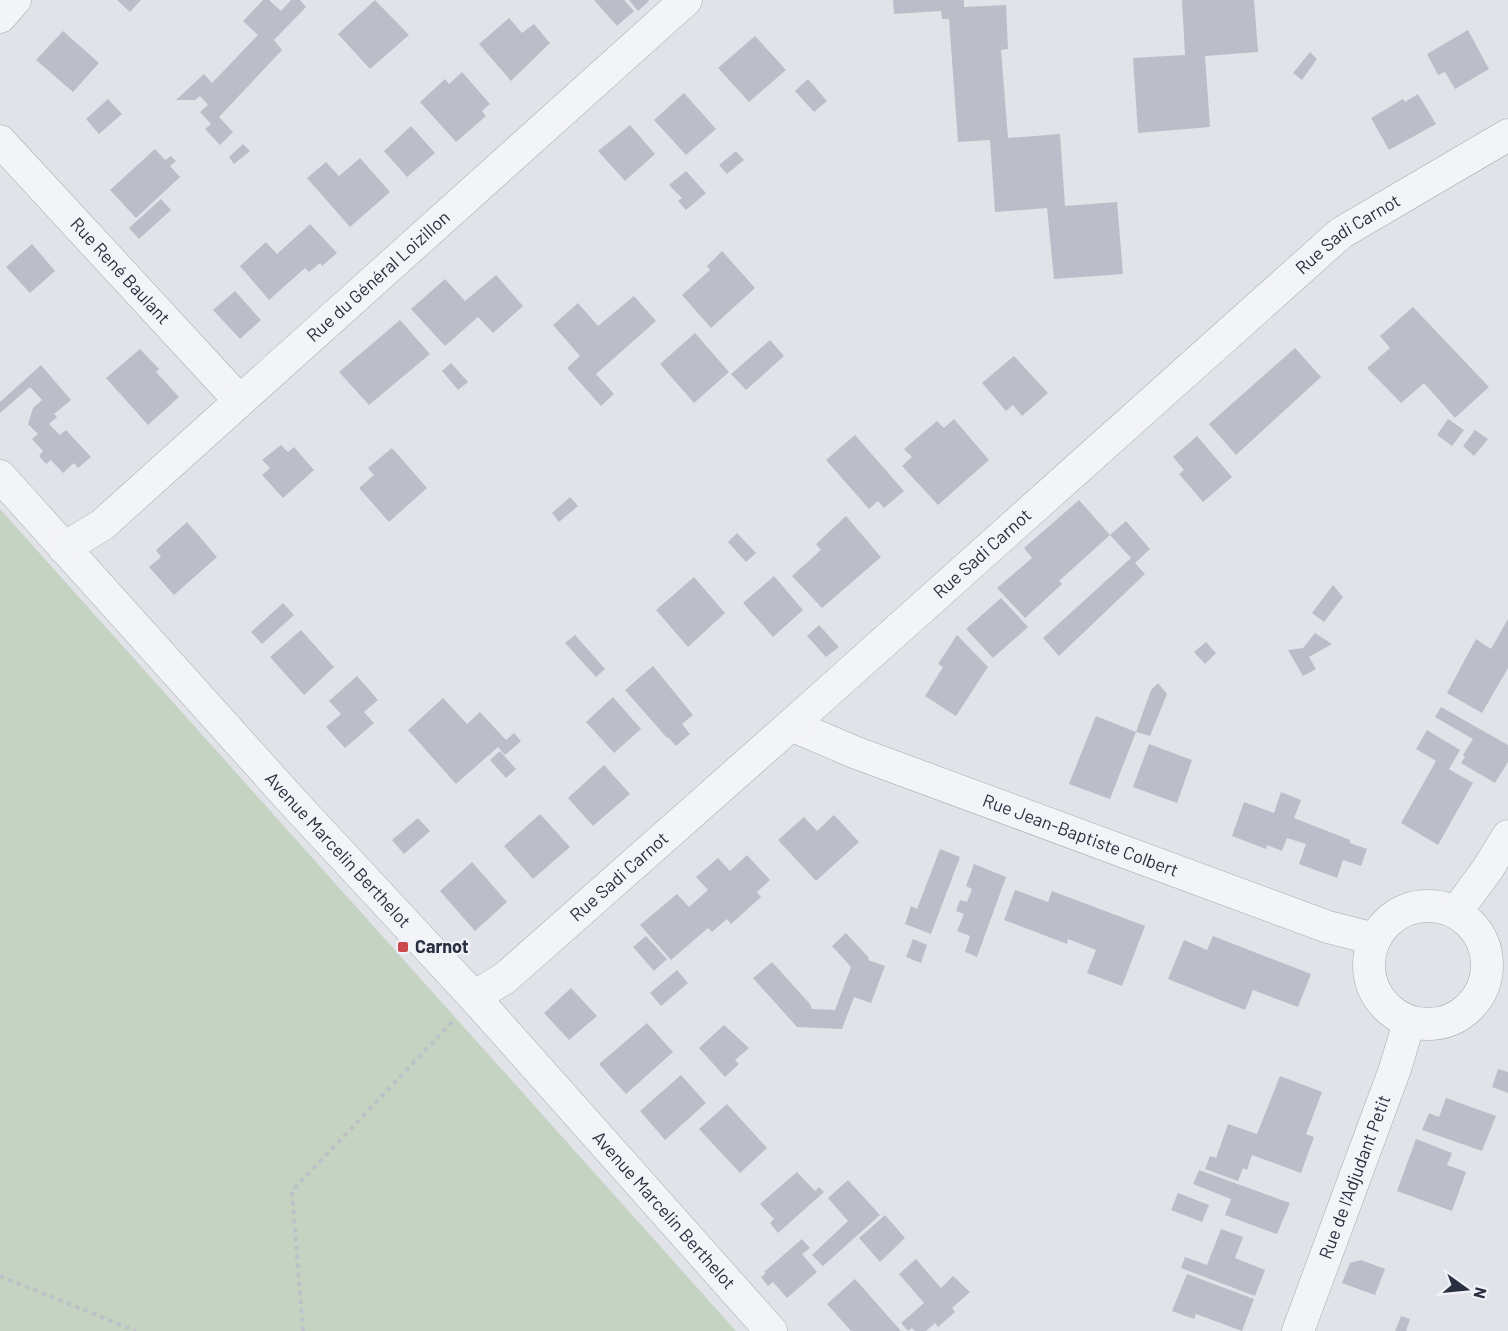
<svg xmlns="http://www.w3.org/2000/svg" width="1508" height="1331" font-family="Barlow,sans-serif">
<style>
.green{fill:#c4d3c2}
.building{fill:#bbbec9}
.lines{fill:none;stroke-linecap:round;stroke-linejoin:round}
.street-casing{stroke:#a6a9b3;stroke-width:33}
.path{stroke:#bec1c7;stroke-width:4;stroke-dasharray:4.5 4.5;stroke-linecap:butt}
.street{stroke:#f3f4f7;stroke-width:32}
.poi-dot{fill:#cb494d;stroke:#f0f2f7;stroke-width:2}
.labels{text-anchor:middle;stroke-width:4.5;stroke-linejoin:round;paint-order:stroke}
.street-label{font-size:18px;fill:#292f40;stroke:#f0f2f7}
.poi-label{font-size:18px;font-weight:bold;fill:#292f40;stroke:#f0f2f7;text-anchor:start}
</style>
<rect width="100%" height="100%" fill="#e1e3e9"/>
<path class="green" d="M0 509 736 1331H0Z"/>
<path class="building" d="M117 0H141L130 12Z
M263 0H269L281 11 291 0H300L306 7 274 40 282 50 219 117 233 132 220 145 205 129 211 124 200 112 208 105 200 96 195 100H176L204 74 212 83 258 35 243 21Z
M375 0 409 35 370 69 338 34Z
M594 0H624L634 11 617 26Z
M629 0H648L649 1 638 11Z
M893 0H964V7L1006 5 1008 49 1001 50 1008 138 1060 134 1065 206 1117 202 1123 274 1054 279 1047 208 995 212 990 140 958 142 949 19H942L941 11 894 14Z
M1182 0H1254L1258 52 1205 56 1210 127 1138 133 1133 58 1185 55Z
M509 18 522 33 534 24 550 43 511 81 479 44Z
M1468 30 1489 69 1455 89 1445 72 1438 75 1427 54Z
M63 31 99 63 73 92 36 60Z
M755 36 786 70 749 102 718 68Z
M1310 52 1317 59 1302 80 1293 73Z
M462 72 490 104 482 111 486 116 456 142 420 102 445 79 449 84Z
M808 79 827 101 814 112 795 91Z
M684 93 716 129 686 155 654 120Z
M1418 94 1436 124 1389 150 1371 118 1403 99 1405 102Z
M108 99 122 114 99 134 86 119Z
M630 125 655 154 625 181 598 151Z
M411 126 435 153 407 177 384 151Z
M243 144 250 151 234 164 229 157Z
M155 149 165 160 171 156 176 161 170 166 180 177 136 218 110 190Z
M736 151 744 160 727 174 719 165Z
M360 158 390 192 350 227 307 178 326 162 339 176Z
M686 171 706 193 686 210 678 201 682 198 669 185Z
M161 199 171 210 139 239 129 228Z
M310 224 337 253 322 266 320 263 309 272 305 268 269 300 240 266 266 242 277 254Z
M32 244 55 271 30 293 6 267Z
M722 251 755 288 711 328 682 295 710 270 707 266Z
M496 275 523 306 493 333 478 317 445 346 411 309 445 279 465 301Z
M235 291 261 320 240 339 213 310Z
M634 296 656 321 596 374 614 394 601 406 567 368 580 356 553 325 578 303 598 326Z
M1413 307 1489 387 1455 418 1424 383 1401 403 1367 368 1390 348 1380 336Z
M400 320 430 354 369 405 339 372Z
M695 333 729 372 694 403 660 364Z
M770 340 784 356 746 390 731 374Z
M1295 348 1321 377 1236 455 1209 424Z
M140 349 159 369 156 372 179 397 148 425 106 378Z
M1014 356 1048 393 1022 416 1013 405 1006 411 982 383Z
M451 363 468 382 458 390 442 371Z
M41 365 71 400 54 414 57 417 49 424 60 435 66 430 91 457 78 468 74 463 63 473 51 460 46 464 39 456 43 451 32 439 38 434 28 424 33 408 42 400 30 387 0 413V402Z
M954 419 989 460 938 505 902 466 912 457 904 449 937 421 944 428Z
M1448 419 1464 430 1452 446 1437 435Z
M1475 430 1488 439 1474 456 1463 446Z
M855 435 904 491 884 508 878 501 869 509 826 460Z
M1197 436 1232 477 1203 502 1179 474 1184 470 1173 457Z
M281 445 288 452 294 447 314 470 283 498 262 475 270 468 262 460Z
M392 448 427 488 389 522 359 488 374 475 368 468Z
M570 497 578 506 559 522 552 513Z
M1079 500 1110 535 1059 581 1062 584 1025 618 997 588 1032 558 1024 548Z
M846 516 881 557 822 608 792 576 821 550 816 544Z
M1126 521 1150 549 1135 563 1145 574 1059 656 1043 638 1131 558 1110 535Z
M187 522 217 557 174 595 149 567 161 557 156 550Z
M737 533 756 553 746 562 728 542Z
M774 576 803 610 773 637 743 603Z
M694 577 725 613 688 647 656 610Z
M1333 585 1343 597 1324 622 1312 613Z
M1001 598 1028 627 993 658 966 629Z
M283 603 294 615 262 644 251 632Z
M1508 619V668L1482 713 1447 693 1476 639 1491 649Z
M819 625 839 647 826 657 807 636Z
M301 630 334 667 304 695 270 657Z
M1315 633 1332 644 1309 657 1316 669 1303 676 1288 650 1303 648Z
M575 635 605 669 596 677 565 643Z
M957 635 988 667 956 716 925 696 943 667 938 664Z
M1206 642 1216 653 1205 664 1194 652Z
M653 666 693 715 682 724 690 734 676 746 668 737 667 738 625 690Z
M357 676 378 700 364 712 374 723 345 748 326 727 341 714 329 701Z
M1158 683 1167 694 1150 736 1136 732 1151 690Z
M613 697 641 729 614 753 586 722Z
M443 698 467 724 480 712 506 740 514 733 521 741 505 755 498 747 456 784 408 730Z
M1441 707 1508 745V762L1495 783 1461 763 1465 757 1463 755 1473 739 1435 717Z
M1096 716 1136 732 1110 799 1069 784Z
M1427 730 1460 750 1449 769 1473 783 1438 845 1401 823 1436 761 1416 749Z
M1149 744 1192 760 1177 803 1133 787Z
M500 751 516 769 506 778 490 760Z
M604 765 630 794 593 826 568 798Z
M1281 792 1301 800 1294 818 1350 840V843L1367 849 1361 866 1343 860 1337 878 1299 864 1306 844 1287 838 1282 851 1267 845 1266 849 1232 836 1244 802 1274 813Z
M540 814 570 847 533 879 504 846Z
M834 815 859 842 816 881 778 840 804 817 817 831Z
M418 818 430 831 404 854 392 840Z
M940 849 960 857 931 934 905 924 911 906 917 909Z
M747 855 770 880 757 892 761 897 731 924 727 919 712 932 708 928 671 960 640 925 677 894 689 907 708 890 696 877 718 858 730 871Z
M472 862 507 902 475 931 440 891Z
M974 864 1006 877 977 957 965 952 970 936 957 931 964 914 956 911 960 900 967 902 972 889 966 886Z
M1015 890 1048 902 1052 891 1145 926 1122 986 1087 973 1096 950 1068 939 1067 944 1004 920Z
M846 933 869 958 868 960 885 966 871 1003 854 997 842 1029 797 1027 753 978 772 962 810 1004 812 1009 835 1010 851 967 832 946Z
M646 936 667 959 654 971 633 947Z
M1213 936 1311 974 1298 1007 1253 990 1245 1010 1168 979 1184 940 1207 950Z
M913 939 927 945 921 963 906 957Z
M677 970 688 983 661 1006 650 993Z
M571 988 597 1016 569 1040 544 1013Z
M647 1023 673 1052 626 1094 599 1064Z
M724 1025 749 1048 735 1060 739 1064 725 1077 699 1048Z
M1498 1069 1508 1072V1093L1492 1087Z
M681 1075 706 1103 665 1140 640 1111Z
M1280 1076 1322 1092 1306 1134 1314 1137 1301 1173 1252 1155 1247 1170 1243 1168 1238 1181 1205 1169 1210 1156 1216 1158 1228 1124 1257 1134Z
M1446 1098 1496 1116 1482 1151 1422 1130 1429 1113 1439 1117Z
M727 1104 767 1148 740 1173 699 1129Z
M1416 1139 1452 1153 1447 1165 1466 1172 1452 1211 1397 1191Z
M1199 1170 1290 1203 1277 1234 1225 1215 1231 1199 1193 1184Z
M797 1172 815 1191 819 1187 824 1192 778 1233 770 1223 774 1219 760 1204Z
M848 1180 880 1215 823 1266 812 1255 848 1221 828 1198Z
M1178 1193 1209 1205 1202 1222 1171 1210Z
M885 1215 905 1238 880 1262 859 1238Z
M1221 1229 1243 1237 1235 1258 1265 1270 1255 1296 1181 1268 1185 1257 1207 1265Z
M802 1239 810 1248 802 1254 817 1272 787 1298 773 1282 768 1286 761 1277 766 1273 764 1272Z
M916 1259 941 1288 953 1276 970 1292 952 1308 955 1312 938 1327 935 1323 926 1331H915L912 1328 908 1331 901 1323 924 1303 899 1274Z
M1361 1260 1385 1269 1375 1295 1342 1283 1350 1263Z
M1187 1274 1254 1299 1242 1331 1196 1314 1194 1319 1172 1311Z
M855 1279 901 1331H851L827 1304Z
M1401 1316 1410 1319 1406 1331H1395Z"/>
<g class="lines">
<g class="street-casing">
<g id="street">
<path d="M0 17 15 0"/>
<path id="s1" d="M0 141 239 400"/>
<path id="s2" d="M0 476 292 801 474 997 771 1331"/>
<path id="s3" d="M64 548 102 525 686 0"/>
<path id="s4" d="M791 725 854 752 1328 927 1375 939"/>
<circle cx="1428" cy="965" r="59"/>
<path d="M1456 912 1487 870 1508 836"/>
<path id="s5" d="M474 997 505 978 791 725 1341 233 1508 135"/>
<path id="s6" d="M1298 1331 1395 1069 1409 1022"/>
</g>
</g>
<path class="path" d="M0 1276 136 1331
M303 1331 292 1191 453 1021"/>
<use href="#street" class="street"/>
</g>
<rect class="poi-dot" x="397" y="941" width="12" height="12" rx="3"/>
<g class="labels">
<g class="street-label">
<text dy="6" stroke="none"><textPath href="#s5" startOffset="1161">Rue Sadi Carnot</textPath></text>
<text dy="6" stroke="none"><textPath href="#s1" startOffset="177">Rue René Baulant</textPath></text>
<text dy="6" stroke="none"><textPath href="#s3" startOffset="416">Rue du Général Loizillon</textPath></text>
<text dy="6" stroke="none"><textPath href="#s5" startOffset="675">Rue Sadi Carnot</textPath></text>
<text dy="6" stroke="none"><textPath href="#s4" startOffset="310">Rue Jean-Baptiste Colbert</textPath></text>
<text dy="6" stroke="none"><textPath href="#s2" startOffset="504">Avenue Marcelin Berthelot</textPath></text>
<text dy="6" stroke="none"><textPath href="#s5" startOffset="189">Rue Sadi Carnot</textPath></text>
<text dy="6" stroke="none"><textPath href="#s6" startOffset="164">Rue de l'Adjudant Petit</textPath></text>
<text dy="6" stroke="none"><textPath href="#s2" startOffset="990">Avenue Marcelin Berthelot</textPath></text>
</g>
<g class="poi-label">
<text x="415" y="953">Carnot</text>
</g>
</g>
<g transform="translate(1466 1289) rotate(105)" stroke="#f0f2f7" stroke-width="4.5" paint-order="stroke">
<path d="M0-4.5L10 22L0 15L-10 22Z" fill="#292f40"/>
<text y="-9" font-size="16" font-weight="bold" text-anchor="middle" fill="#292f40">N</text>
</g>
</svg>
